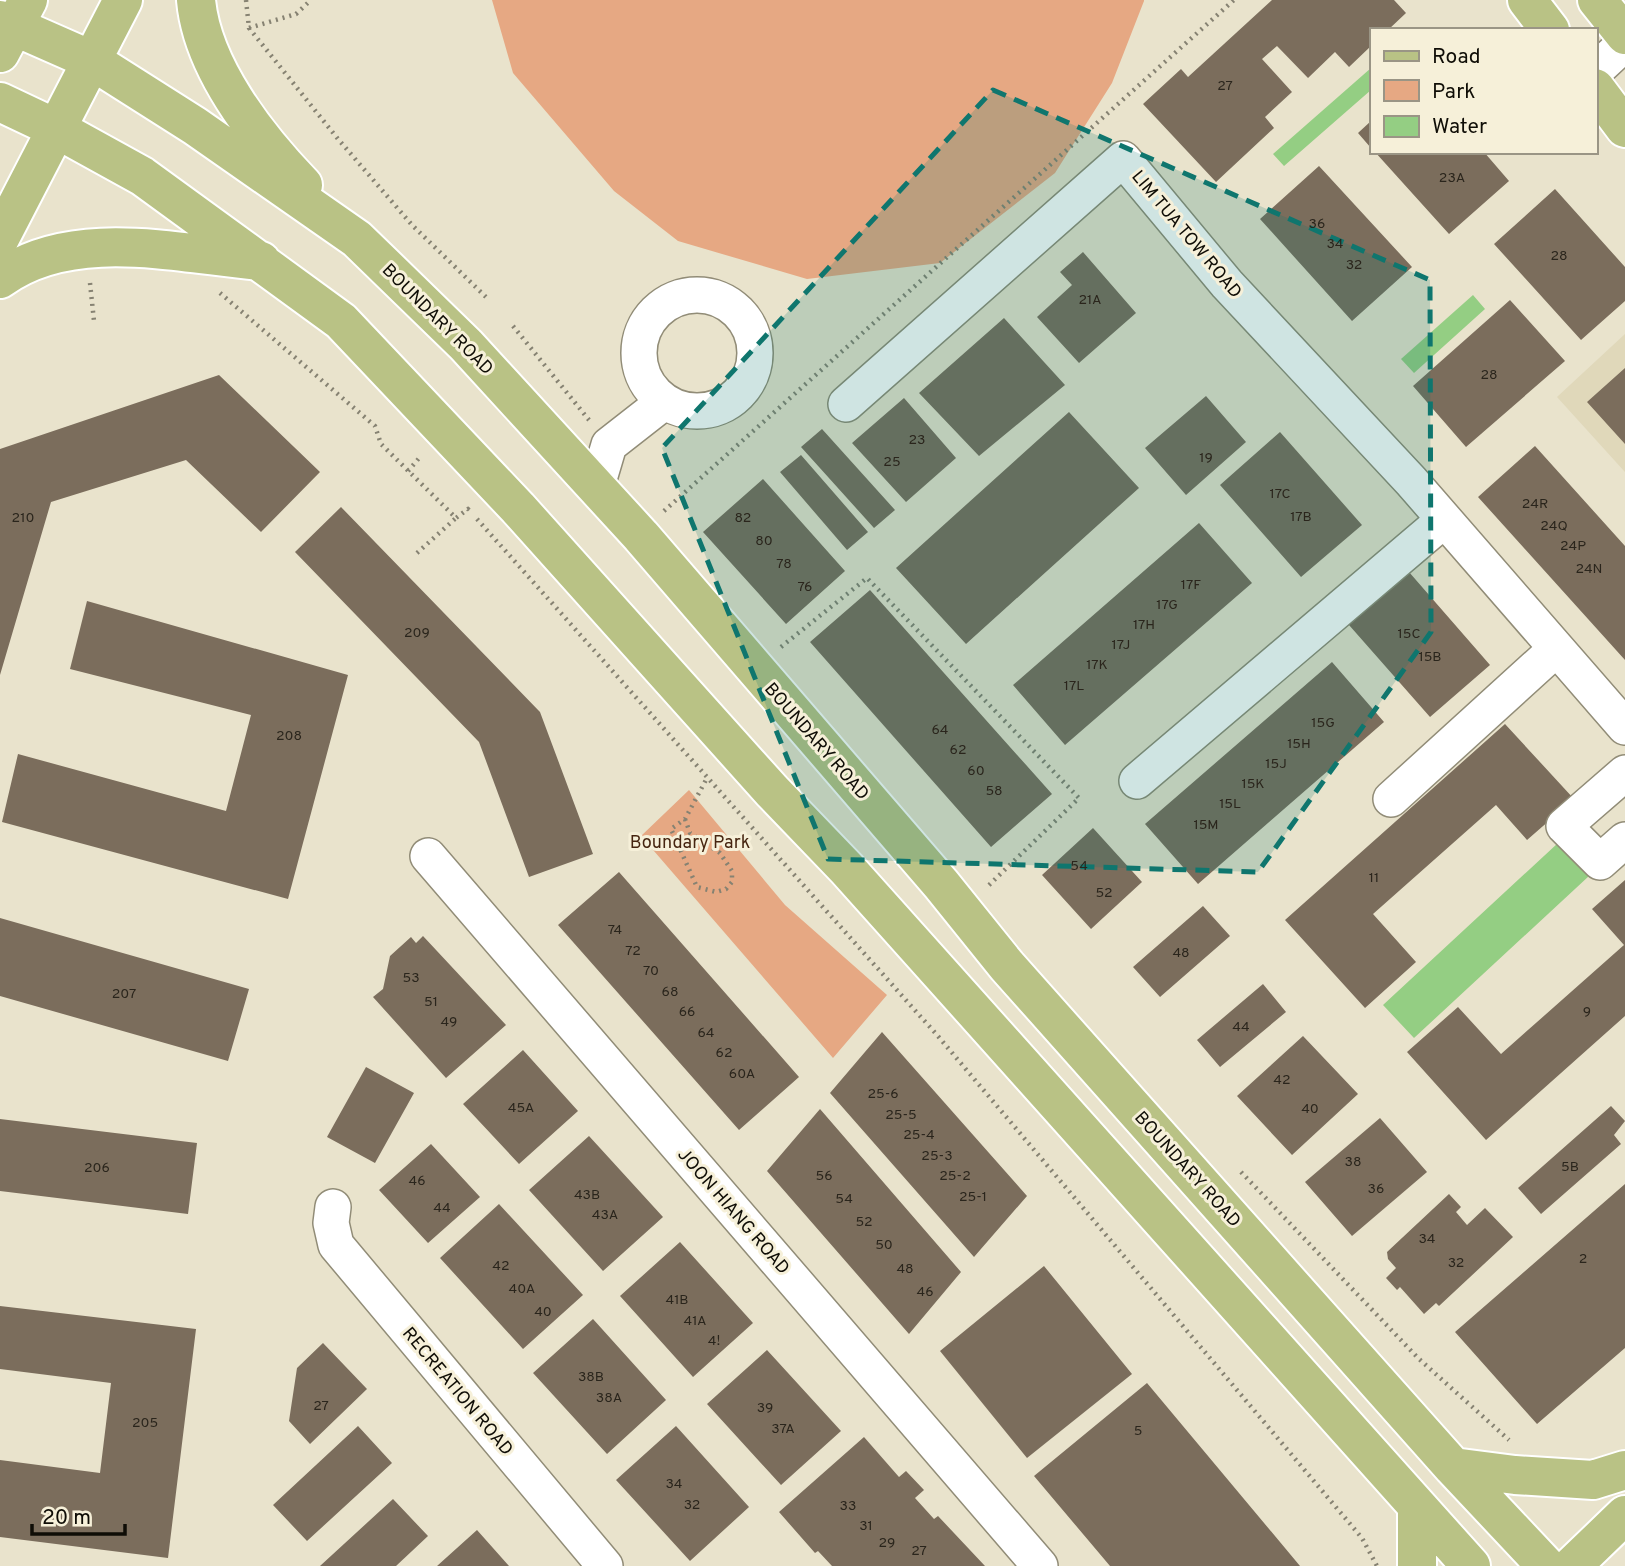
<svg xmlns="http://www.w3.org/2000/svg" width="1625" height="1566" font-family="Overpass,sans-serif">
<style>
.built{fill:#e0d8ba}
.green{fill:#e6a883}
.water{fill:#94ce83}
.building{fill:#7b6d5c}
.lines{fill:none;stroke-linecap:round;stroke-linejoin:round}
.minor-casing{stroke:#918c77;stroke-width:38}
.major-casing{stroke:#fff;stroke-width:42}
.path{stroke:#868272;stroke-width:4.5;stroke-dasharray:2 5;stroke-linecap:butt}
.minor{stroke:#fff;stroke-width:35}
.major{stroke:#b9c285;stroke-width:38}
.marked{fill:#0f766e;fill-opacity:0.2;stroke:#0f766e;stroke-width:5;stroke-dasharray:14 9;stroke-linejoin:round}
.labels{text-anchor:middle;stroke-width:6;stroke-linejoin:round;paint-order:stroke}
.number-label{font-size:14px;fill:#2a251c}
.street-label{font-size:18px;fill:#0f0d06;stroke:#f6f0d9}
.park-label{font-size:18px;fill:#462510;stroke:#f6f0d9}
</style>
<rect width="100%" height="100%" fill="#e9e3cc"/>
<path class="built" d="M1625 334V472L1557 397Z"/>
<path class="green" d="M492 0H1144V1L1112 83 1055 173 940 263 807 279 678 241 614 191 513 73Z
M689 790 785 905 887 995 833 1058 641 836Z"/>
<path class="water" d="M1371 68V90L1284 166 1273 154Z
M1473 295 1485 309 1414 373 1401 359Z
M1558 843 1589 876 1414 1038 1383 1005Z"/>
<path class="building" d="M1272 0H1394L1406 13 1388 30H1371V46L1349 67 1335 52 1308 78 1277 46 1262 59 1292 92 1265 117 1274 128 1216 182 1143 104 1181 69 1188 77Z
M1371 121V148L1358 133Z
M1375 152H1484L1509 181 1449 234Z
M1319 166 1412 267 1352 321 1260 219Z
M1555 189 1625 267V301L1581 340 1494 244Z
M1083 252 1136 313 1079 363 1037 317 1072 285 1060 272Z
M1510 300 1565 361 1466 447 1413 386Z
M1004 318 1065 385 979 456 919 393Z
M1625 368V444L1587 402Z
M219 375 320 472 261 532 186 460 51 502 0 675V449Z
M1206 396 1246 442 1186 495 1145 448Z
M904 398 956 458 906 502 852 443Z
M1069 412 1139 488 966 644 896 568Z
M822 429 895 510 874 528 801 447Z
M1280 432 1362 525 1301 577 1220 485Z
M1535 446 1625 546V660L1478 497Z
M801 455 868 532 847 550 780 472Z
M763 479 845 571 786 624 703 532Z
M341 507 540 712 593 854 529 877 479 742 295 552Z
M1199 523 1252 583 1065 745 1013 685Z
M1409 572 1490 665 1430 717 1349 625Z
M870 590 1052 794 991 847 810 642Z
M87 601 348 675 288 899 2 822 18 754 226 811 251 715 70 669Z
M1332 662 1384 722 1198 884 1145 824Z
M1505 724 1574 799 1527 840 1496 805 1373 914 1416 962 1365 1008 1285 920Z
M1093 828 1142 882 1091 929 1042 875Z
M619 872 799 1077 739 1130 558 925Z
M1625 880V1016L1486 1140 1407 1052 1458 1007 1501 1054 1624 945 1592 909Z
M1203 906 1230 936 1160 997 1133 967Z
M0 918 249 989 228 1061 0 996Z
M423 936 506 1025 446 1078 373 997 383 989 390 956 411 937 416 943Z
M1263 984 1286 1012 1220 1067 1197 1040Z
M882 1032 1027 1196 974 1257 830 1093Z
M1303 1036 1358 1094 1292 1155 1237 1096Z
M523 1050 578 1111 519 1164 463 1104Z
M366 1067 414 1093 375 1163 327 1137Z
M1611 1106 1625 1121 1614 1135 1621 1144 1541 1214 1518 1188Z
M820 1109 961 1272 909 1334 767 1171Z
M1380 1118 1427 1172 1352 1236 1305 1182Z
M0 1119 197 1143 188 1214 0 1191Z
M589 1136 663 1217 603 1271 529 1190Z
M431 1144 480 1197 428 1243 379 1190Z
M1625 1184V1348L1537 1424 1455 1332Z
M1449 1194 1461 1207 1456 1212 1467 1225 1485 1208 1513 1237 1439 1306 1436 1303 1424 1314 1400 1287 1397 1290 1386 1278 1396 1268 1388 1259 1387 1252Z
M499 1204 583 1295 523 1349 440 1258Z
M680 1242 753 1323 693 1377 620 1296Z
M1044 1266 1132 1374 1027 1458 940 1351Z
M0 1306 196 1329 168 1558 0 1537V1460L100 1473 111 1383 0 1369Z
M593 1319 666 1400 607 1454 533 1373Z
M323 1343 367 1389 310 1444 289 1421 297 1368Z
M767 1350 841 1431 781 1485 707 1404Z
M1147 1383 1300 1566H1110L1034 1476Z
M358 1426 392 1463 307 1541 273 1505Z
M676 1426 749 1507 690 1561 616 1480Z
M864 1437 899 1477 906 1471 924 1490 915 1498 934 1519 938 1516 985 1566H832L818 1551 815 1553 779 1512Z
M393 1499 428 1536 396 1566H320Z
M477 1530 509 1566H437Z"/>
<g class="lines">
<g class="minor-casing">
<path id="minor" d="M1595 71 1625 43
M639 353a58 58 0 1 1 116 0a58 58 0 1 1-116 0Z
M846 404 1123 159 1227 284 1411 481 1625 727
M596 489 609 445 664 402
M1625 773 1564 826 1600 862 1625 840
M1137 781 1444 520
M1391 799 1556 649
M428 856 1040 1566
M333 1207 331 1223 336 1245 605 1566"/>
</g>
<g class="major-casing">
<path id="major" d="M196 0C202 67 257 137 303 185
M1527 0 1550 30
M1597 0 1625 35
M0 20 91 60 195 126 357 239 466 345 641 536 941 884 1007 966 1453 1467 1546 1566
M0 53 28 0
M1595 88 1625 128
M0 102 55 128 142 176 341 321 518 508 772 791 847 869 1471 1566
M0 238 123 0
M0 279C72 226 179 254 261 261
M1453 1467 1515 1475 1593 1480 1625 1470
M1417 1507V1566
M1572 1566 1625 1515"/>
</g>
<path class="path" d="M246 0 249 28 338 139 412 225 488 299
M249 28 296 14 311 0
M90 283 94 321
M220 293 375 426 381 444 456 518 468 509 471 513
M513 326 589 420
M408 471 420 457
M664 511 1234 0
M477 519 937 1035 1362 1538 1377 1566
M417 553 456 518
M781 647 867 578 1079 798 986 888
M685 819 690 833 720 853 732 871V882L726 889 716 892 697 887 671 829 685 819 707 778
M1241 1172 1418 1358 1509 1440"/>
<use href="#minor" class="minor"/>
<use href="#major" class="major"/>
</g>
<path class="marked" d="M993 90 1430 280 1431 632 1258 872 828 859 662 448Z"/>
<g class="labels">
<g class="number-label">
<text x="1225" y="90">27</text>
<text x="1452" y="182">23A</text>
<text x="1317" y="228">36</text>
<text x="1335" y="248">34</text>
<text x="1559" y="260">28</text>
<text x="1354" y="269">32</text>
<text x="1090" y="304">21A</text>
<text x="1489" y="379">28</text>
<text x="917" y="444">23</text>
<text x="1206" y="462">19</text>
<text x="892" y="466">25</text>
<text x="1280" y="498">17C</text>
<text x="1535" y="508">24R</text>
<text x="1301" y="521">17B</text>
<text x="23" y="522">210</text>
<text x="743" y="522">82</text>
<text x="1554" y="530">24Q</text>
<text x="764" y="545">80</text>
<text x="1573" y="550">24P</text>
<text x="784" y="568">78</text>
<text x="1589" y="573">24N</text>
<text x="1191" y="589">17F</text>
<text x="805" y="591">76</text>
<text x="1167" y="609">17G</text>
<text x="1144" y="629">17H</text>
<text x="417" y="637">209</text>
<text x="1409" y="638">15C</text>
<text x="1121" y="649">17J</text>
<text x="1430" y="661">15B</text>
<text x="1097" y="669">17K</text>
<text x="1074" y="690">17L</text>
<text x="1323" y="727">15G</text>
<text x="940" y="734">64</text>
<text x="289" y="740">208</text>
<text x="1299" y="748">15H</text>
<text x="958" y="754">62</text>
<text x="1276" y="768">15J</text>
<text x="976" y="775">60</text>
<text x="1253" y="788">15K</text>
<text x="994" y="795">58</text>
<text x="1230" y="808">15L</text>
<text x="1206" y="829">15M</text>
<text x="1079" y="870">54</text>
<text x="1374" y="882">11</text>
<text x="1104" y="897">52</text>
<text x="615" y="934">74</text>
<text x="633" y="955">72</text>
<text x="1181" y="957">48</text>
<text x="651" y="975">70</text>
<text x="411" y="982">53</text>
<text x="670" y="996">68</text>
<text x="124" y="998">207</text>
<text x="431" y="1006">51</text>
<text x="687" y="1016">66</text>
<text x="1587" y="1016">9</text>
<text x="449" y="1026">49</text>
<text x="1241" y="1031">44</text>
<text x="706" y="1037">64</text>
<text x="724" y="1057">62</text>
<text x="742" y="1078">60A</text>
<text x="1282" y="1084">42</text>
<text x="883" y="1098">25-6</text>
<text x="521" y="1112">45A</text>
<text x="1310" y="1113">40</text>
<text x="901" y="1119">25-5</text>
<text x="919" y="1139">25-4</text>
<text x="937" y="1160">25-3</text>
<text x="1353" y="1166">38</text>
<text x="1570" y="1171">5B</text>
<text x="97" y="1172">206</text>
<text x="824" y="1180">56</text>
<text x="955" y="1180">25-2</text>
<text x="417" y="1185">46</text>
<text x="1376" y="1193">36</text>
<text x="587" y="1199">43B</text>
<text x="973" y="1201">25-1</text>
<text x="844" y="1203">54</text>
<text x="442" y="1212">44</text>
<text x="605" y="1219">43A</text>
<text x="864" y="1226">52</text>
<text x="1427" y="1243">34</text>
<text x="884" y="1249">50</text>
<text x="1583" y="1263">2</text>
<text x="1456" y="1267">32</text>
<text x="501" y="1270">42</text>
<text x="905" y="1273">48</text>
<text x="522" y="1293">40A</text>
<text x="925" y="1296">46</text>
<text x="677" y="1304">41B</text>
<text x="543" y="1316">40</text>
<text x="695" y="1325">41A</text>
<text x="714" y="1345">4!</text>
<text x="591" y="1381">38B</text>
<text x="609" y="1402">38A</text>
<text x="321" y="1410">27</text>
<text x="765" y="1412">39</text>
<text x="145" y="1427">205</text>
<text x="783" y="1433">37A</text>
<text x="1138" y="1435">5</text>
<text x="674" y="1488">34</text>
<text x="692" y="1509">32</text>
<text x="848" y="1510">33</text>
<text x="866" y="1530">31</text>
<text x="887" y="1547">29</text>
<text x="919" y="1555">27</text>
</g>
<g class="street-label">
<text transform="translate(1187 234) rotate(50)" y="6">LIM TUA TOW ROAD</text>
<text transform="translate(438 319) rotate(45)" y="6">BOUNDARY ROAD</text>
<text transform="translate(817 741) rotate(49)" y="6">BOUNDARY ROAD</text>
<text transform="translate(1188 1169) rotate(48)" y="6">BOUNDARY ROAD</text>
<text transform="translate(734 1211) rotate(49)" y="6">JOON HIANG ROAD</text>
<text transform="translate(458 1391) rotate(50)" y="6">RECREATION ROAD</text>
</g>
<g class="park-label">
<text x="690" y="848">Boundary Park</text>
</g>
</g>
<rect x="1370" y="28" width="228" height="126" fill="#f6f0d9" stroke="#9a9585" stroke-width="2"/>
<rect x="1384" y="51" width="35" height="10" fill="#b9c285" stroke="#9a9585" stroke-width="2"/>
<text x="1432" y="63" font-size="21" fill="#0f0d06">Road</text>
<rect x="1384" y="80" width="35" height="21" fill="#e6a883" stroke="#9a9585" stroke-width="2"/>
<text x="1432" y="98" font-size="21" fill="#0f0d06">Park</text>
<rect x="1384" y="116" width="35" height="21" fill="#94ce83" stroke="#9a9585" stroke-width="2"/>
<text x="1432" y="133" font-size="21" fill="#0f0d06">Water</text>
<path d="M32 1524v10h93v-10" fill="none" stroke="#0f0d06" stroke-width="3.5"/>
<text x="42" y="1524" font-size="21" fill="#0f0d06" stroke="#f6f0d9" stroke-width="5" paint-order="stroke">20 m</text>
</svg>
